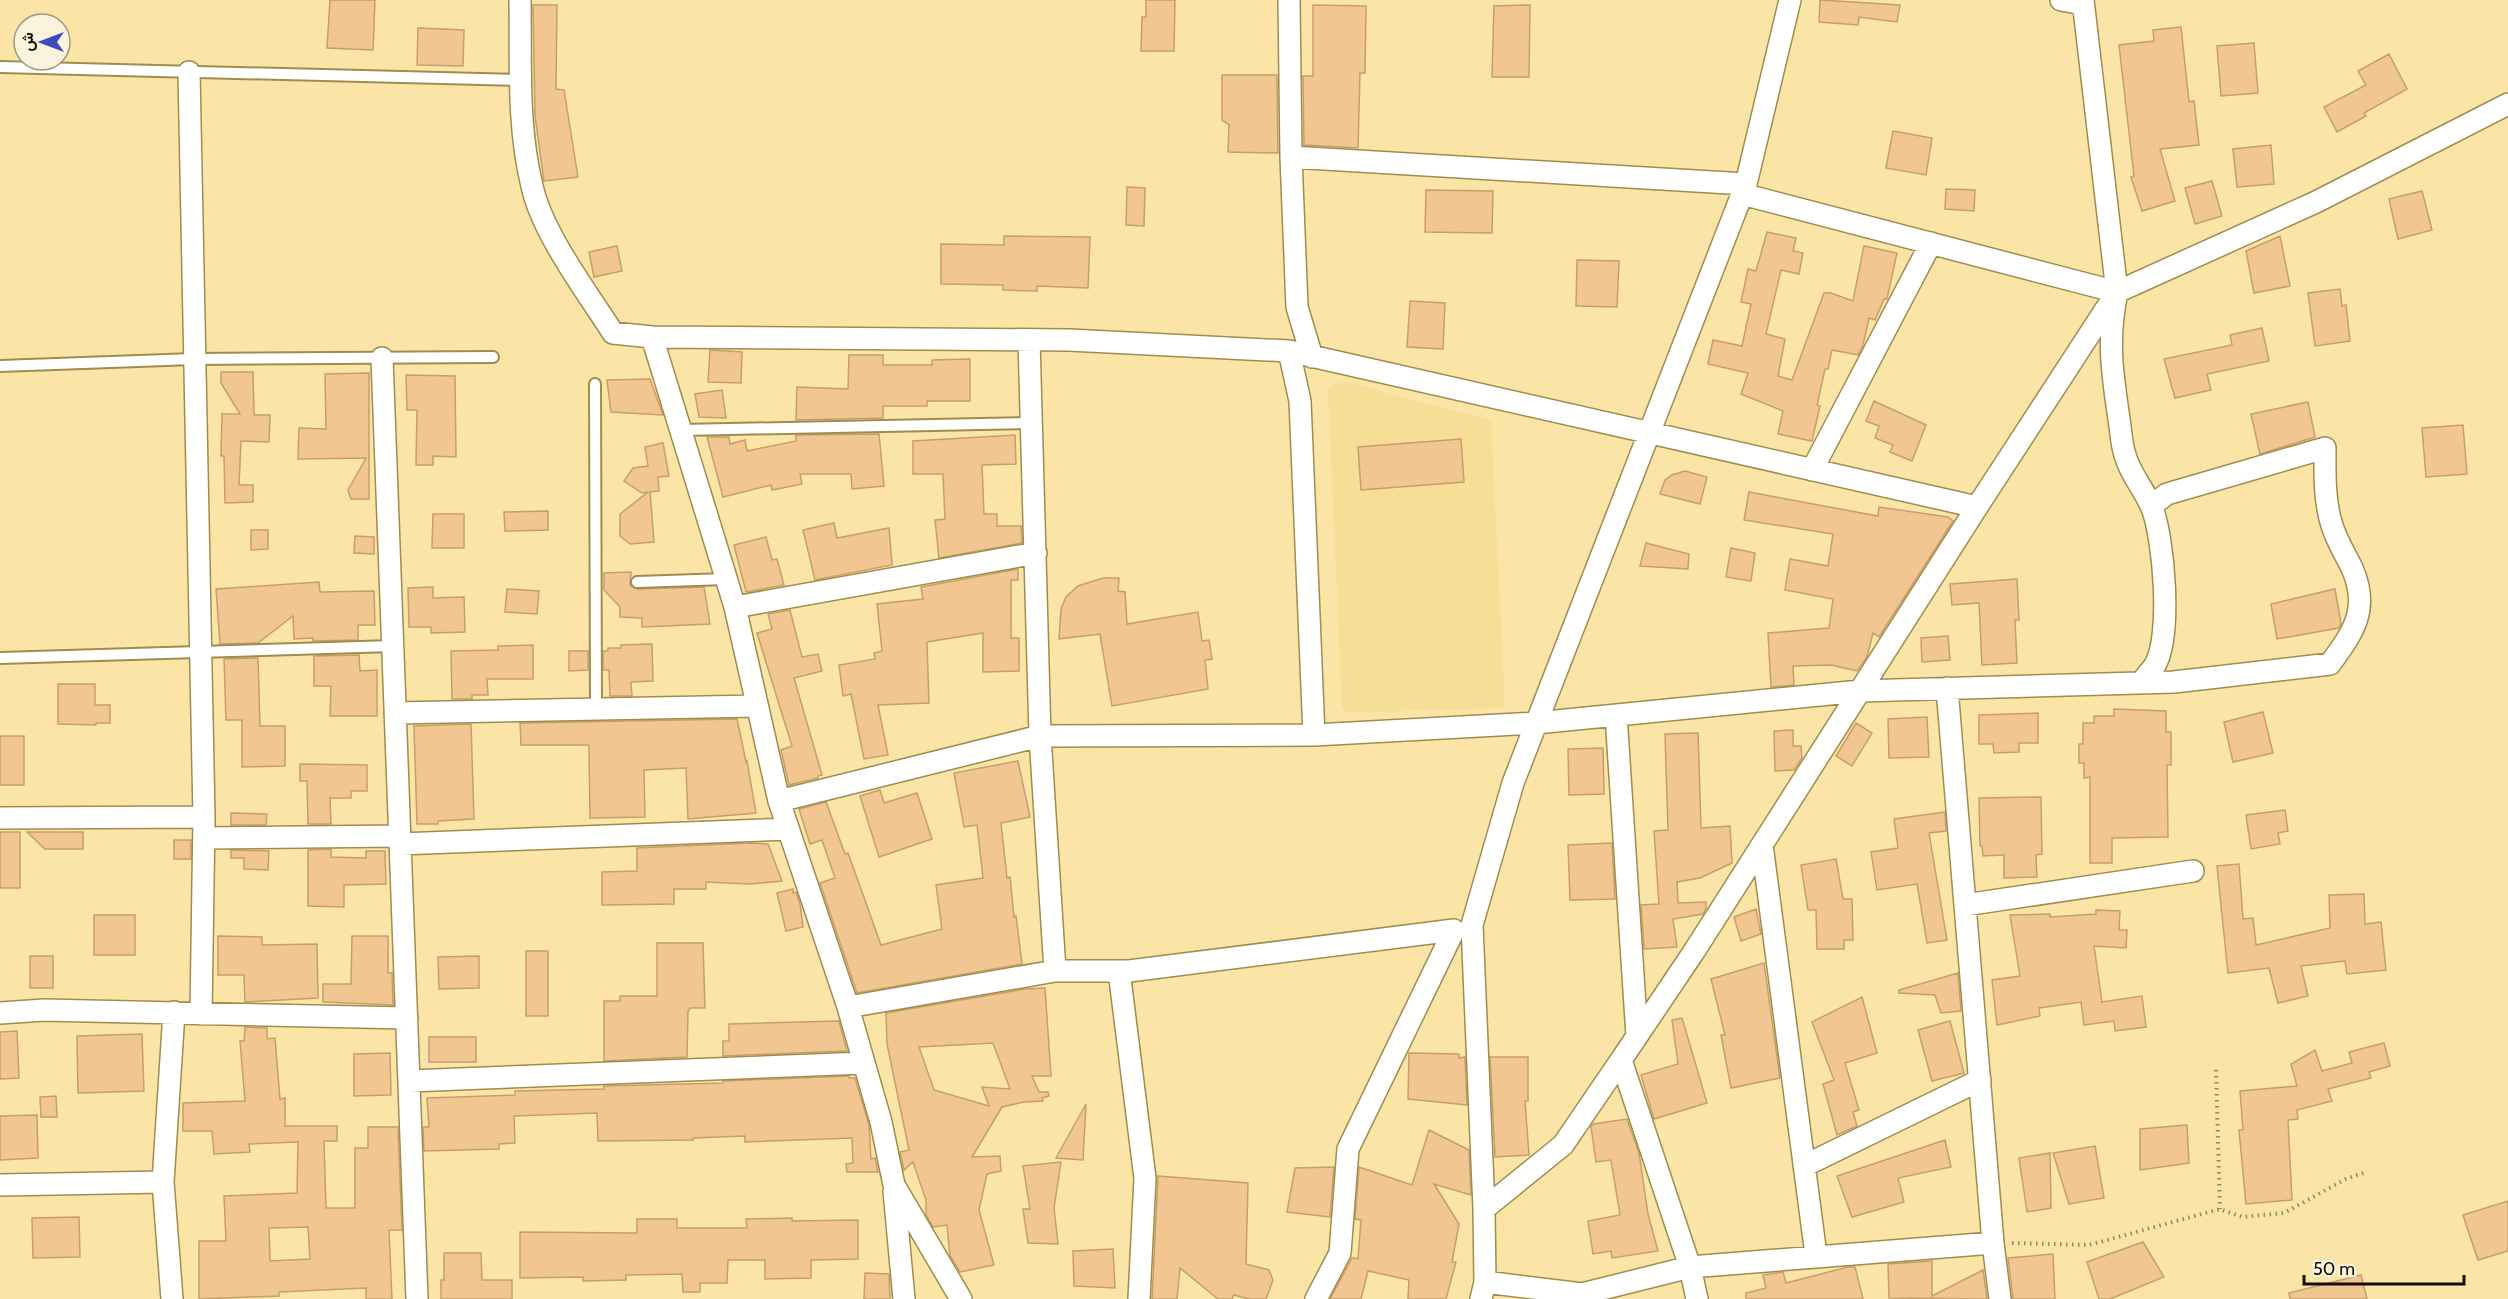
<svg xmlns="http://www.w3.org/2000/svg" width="2508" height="1299" font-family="Cabin,Vazirmatn,sans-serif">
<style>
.built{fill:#f6de97}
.building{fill:#f1c691;stroke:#c79e6a;stroke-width:1.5;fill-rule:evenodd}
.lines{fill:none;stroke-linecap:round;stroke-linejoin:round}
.lane-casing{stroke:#a08c4f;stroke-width:14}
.street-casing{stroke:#a08c4f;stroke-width:24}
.path{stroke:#95875d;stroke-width:4;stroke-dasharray:1.5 4.5;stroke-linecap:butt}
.lane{stroke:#fff;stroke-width:10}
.street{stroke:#fff;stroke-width:21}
</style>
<rect width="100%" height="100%" fill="#fae5a6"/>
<path class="built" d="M1340 383H1350L1491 420 1505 708 1347 713 1342 708 1328 389 1332 384Z"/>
<path class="building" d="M330 0H375L373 50 327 48Z
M1146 0H1175L1174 51H1141L1142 17H1146Z
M1820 0 1900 5 1897 22 1859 17 1858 25 1819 22Z
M533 5H557L556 89 564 90 578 177 544 181 535 116Z
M1313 5 1366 6 1365 73H1360L1358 148 1304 145 1303 76H1313Z
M1530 5 1529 77H1492L1494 6Z
M2181 27 2189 102 2194 101 2199 145 2160 149 2175 201 2142 211 2131 177 2134 176 2119 45 2154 41 2153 30Z
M418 28 464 30 463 66 417 65Z
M2254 43 2258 93 2221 96 2217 46Z
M2389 54 2407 89 2364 113 2366 116 2337 132 2324 107 2366 85 2358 71Z
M1222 75H1277L1278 153 1228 152 1229 125 1222 120Z
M1893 131 1932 138 1926 175 1886 168Z
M2271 145 2274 184 2237 187 2233 149Z
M2212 181 2222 216 2195 224 2185 188Z
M1127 187 1145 188 1144 226 1126 225Z
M1946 189 1975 190 1974 211 1945 209Z
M1426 190 1493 191 1492 233 1425 232Z
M2422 191 2432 230 2398 239 2389 199Z
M1767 232 1796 238 1793 251 1803 253 1799 274 1781 270 1766 334 1785 339 1778 376 1792 380 1824 293H1831L1853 301 1864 246 1897 253 1887 299H1884L1875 320 1869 318 1863 345 1858 355 1832 350 1828 369H1825L1817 405 1820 406 1812 441 1778 434 1783 411 1741 394 1748 373 1708 364 1713 340 1742 346 1751 304 1741 302 1748 269 1756 271Z
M1004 236 1090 237 1088 288 1037 286V291L1003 290V285L941 284V244L1004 245Z
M2280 236 2290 286 2254 293 2246 251Z
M617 246 622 271 594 277 589 252Z
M1577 260 1619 261 1617 307 1576 306Z
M2340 289 2342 306 2346 305 2350 341 2315 346 2308 293Z
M1410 301 1445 303 1443 349 1407 347Z
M2262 328 2269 361 2207 374 2211 390 2175 398 2164 359 2232 345 2230 335Z
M710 350 742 352 741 383 708 382Z
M849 355H883V365H932V360L970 359V401H927V406H883V418L796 420 797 387 848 389Z
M221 372H253L254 415H270L269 442 241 441 239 485H253V502L225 503 224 456H221L222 414H240L221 383Z
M369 373V499H351L348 490 366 458 298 459 299 428 326 429 325 374Z
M406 375 455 376 456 457 433 456V465H416L417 410H407Z
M650 379 663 415 611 412 607 380Z
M722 390 726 418 699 417 695 394Z
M1874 401 1926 425 1912 461 1890 452 1893 445 1875 438 1879 426 1866 421Z
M2308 402 2315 437 2260 454 2251 414Z
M2463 425 2467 474 2426 477 2422 428Z
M879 434 884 486 852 489 851 474H800L802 484 772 490 771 485 723 497 707 437H729L730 444 745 440 747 451 796 441V435Z
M1015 435 1016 464 982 465 984 514H997V526H1021L1022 543 939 558 935 520 945 519 943 474H913V441Z
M1461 439 1464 482 1361 490 1358 447Z
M663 443 669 476 658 477 659 491 650 492 654 542 630 544 620 536V514L648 492 642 493 624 481 633 468 648 466 645 447Z
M1685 471 1707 477 1700 504 1660 494 1665 480 1672 475Z
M1749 492 1878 516 1879 507 1948 517 1953 521 1879 637 1873 633 1867 657 1857 671 1831 665 1793 666 1794 685 1771 687 1768 633 1829 628 1833 599 1785 590 1790 559 1828 566 1833 534 1744 520Z
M548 511V530L505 531 504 512Z
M433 514H464V548H432Z
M834 523 837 538 889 528 892 565 815 580 803 530Z
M251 530H268V549L251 550Z
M355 536 374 537V554L354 553Z
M766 537 772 560 777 559 784 585 746 592 734 545Z
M1646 543 1689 554 1688 569 1640 566Z
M1731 548 1755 553 1751 581 1726 577Z
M1018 569V580H1011V638H1019V671L983 672V633L927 642 929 703 878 705 888 755 864 759 851 694 843 696 839 665 875 659 874 653 882 651 877 604 923 599 921 587Z
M631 572 630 585 637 589 704 587 710 624 642 627V618L620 617V607L604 590V573Z
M1103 578H1119L1118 591 1125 592 1127 624 1198 612 1202 641 1209 640 1212 659 1205 660 1208 689 1112 706 1100 634 1059 639 1061 609 1066 597 1078 586Z
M2017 579 2019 620H2015L2017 663 1982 665 1979 603 1952 605 1950 584Z
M319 582 320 592 374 591 375 625H358V640L313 641V638L294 639 293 616 258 643 220 644 216 589Z
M433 587V598L464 597 465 632 431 633V627H409L408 588Z
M507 589 539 591 537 614 505 612Z
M2335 589 2341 624 2339 628 2277 639 2271 604Z
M790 610 802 657 818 654 822 671 794 678 822 775 818 776V778L789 785 781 750 792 746 757 633 772 629 768 614Z
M1948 636 1950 660 1922 662 1921 638Z
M652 644 653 681 631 682 632 696H610L609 670H603V651H608V648H621V645Z
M533 645V679H487L488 695H472V699H452L451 651 498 650V646Z
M569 651H588V670L569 671Z
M359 655 360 671 377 670V716H330L331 686H314V656Z
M258 658 260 726H285V766L242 767V720H226L224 659Z
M58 684H95V705H110V723H96V725L58 724Z
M2114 709 2166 711V732H2171V765H2167L2168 837 2112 838V863H2090V777L2084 778V763H2079V744H2083V723H2094V716H2114Z
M2263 712 2273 753 2233 762 2224 722Z
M2038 713V743H2019V752L1994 753 1993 744H1979V715Z
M1927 717 1929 757 1889 758 1888 719Z
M737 719 746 762 747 761 756 813 688 819 686 768 644 770 645 817 590 818 589 745H521L520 723Z
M1856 723 1872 733 1852 766 1836 756Z
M471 724 474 819 438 821V824H417L414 726Z
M1793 730V746H1801L1802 758 1794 770 1775 771 1774 731Z
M1698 733 1701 828 1730 826 1732 863 1700 878 1677 882 1678 903 1706 902V908L1703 914 1673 919 1677 947 1644 949 1641 905 1659 904 1654 831 1668 830 1665 734Z
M0 736H24V785H0Z
M1603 748 1604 794 1569 795 1568 749Z
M1018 761 1030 817 1001 823 1007 878 1010 877 1014 917 1016 916 1022 964 857 993 820 883 835 878 822 840 810 844 799 809 826 802 845 854 848 853 881 945 942 929 936 885 983 878 977 825 964 827 954 773Z
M300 764 367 765V791H351V798H330L331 824H308L307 781H300Z
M880 790 884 803 917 793 932 839 879 857 860 796Z
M2041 797 2042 854 2036 855 2037 877 2004 878V855L1983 856 1982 846H1980L1979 798Z
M2285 810 2288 831 2278 833 2280 844 2251 849 2246 815Z
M1945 812 1946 831 1929 833 1947 940 1927 943 1917 884 1877 890 1871 852 1898 848 1894 819Z
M231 813 267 814 266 825H231Z
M0 832H20V888H0Z
M27 832H83V849H45Z
M174 840H191V859H174Z
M750 843 768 844 782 881 750 884 706 882V889H674V904L602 905V872L637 871V848Z
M1612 843 1615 899 1570 900 1568 845Z
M331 849V857L366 858V851H385L386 884 344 885V907L308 906V850Z
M231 850 269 851 268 870 244 869V858H231Z
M1836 859 1843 899H1852L1853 940H1844V949H1817L1816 910H1808L1801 865Z
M2239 864 2243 919 2253 918 2256 945 2330 928 2329 895 2364 894 2365 924 2381 922 2386 970 2347 974 2345 961 2301 966 2308 996 2278 1003 2269 968 2228 973 2217 866Z
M793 889V893L796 892 800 904 803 927 786 931 777 893Z
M1756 909 1761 934 1741 941 1734 917Z
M2096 910 2120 911 2119 930H2127L2126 948 2094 946 2102 1002 2142 996 2146 1027 2115 1031 2114 1021 2084 1025 2081 1002 2039 1008 2040 1016 1997 1025 1992 980 2020 976 2010 915 2050 914V917L2096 914Z
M94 915H135V955H94Z
M218 936 262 937V945L317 944 318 998 245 1002 244 975H218Z
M352 936H388V973H392L393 1005 323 1002V984H351Z
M657 943H703L705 1008H690L688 1011 687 1057 604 1061V1001H620V996H657Z
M526 951H548V1016H526Z
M30 956H53V988H30Z
M479 956V988L439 989 438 957Z
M1764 963 1780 1078 1731 1088 1721 1035H1725L1711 979Z
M1958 973 1961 1011 1941 1013 1935 995 1899 993V990Z
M1045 988 1051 1076H1032L1039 1092H1048L1049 1096 1042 1098 1043 1101 1024 1102 1002 1107 972 1157 1000 1156 1001 1171 987 1174 979 1210 994 1265 960 1272 950 1256 947 1225 933 1227 926 1215V1200L913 1162 904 1170 900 1152 909 1150 887 1044 886 1013 1025 989ZM993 1043 1010 1089 982 1087 989 1106 934 1090 919 1047Z
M1862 997 1877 1053 1845 1063 1859 1110 1853 1112 1857 1126 1837 1135 1823 1084 1834 1080 1812 1022Z
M1682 1018 1707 1103 1654 1119 1641 1075 1678 1064 1672 1020Z
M839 1021 847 1051 723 1056V1041H729V1024Z
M1950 1021 1964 1073 1932 1081 1918 1030Z
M245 1027 267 1028V1039L275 1038 280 1099 285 1098V1126H337V1141H324L326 1208H355V1148H368V1127H398L402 1230H389L392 1299H366V1288L279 1292V1296L199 1299V1241H226L224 1196 297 1193 298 1142 249 1144 250 1152 214 1154 212 1131H183V1103L245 1101 240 1041H244ZM308 1227 310 1259 270 1261 269 1228Z
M17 1031 19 1078 0 1079V1032Z
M142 1034 144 1091 78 1093 77 1036Z
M429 1037H476V1062H429Z
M2384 1043 2390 1066 2369 1072 2371 1078 2328 1089 2332 1101 2297 1110 2298 1119 2288 1120 2292 1200 2246 1204 2239 1130H2243L2240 1091 2297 1086 2291 1064 2315 1050 2322 1071 2352 1063 2349 1052Z
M390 1053 391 1095 354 1096V1054Z
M1409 1053 1459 1054V1058L1465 1057 1467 1105 1408 1099Z
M1490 1057H1528V1101H1525L1529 1155 1495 1157Z
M849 1076V1078H855L869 1125 871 1159 875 1158 878 1172H847L846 1164 853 1163 852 1138 745 1142V1136L693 1138V1140L598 1141 597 1113 514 1116 515 1143 499 1144V1149L424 1151 423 1127H429L427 1098 515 1095V1091L604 1089V1086L723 1083V1081Z
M56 1096 57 1117H41L40 1097Z
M1086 1104 1083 1160 1056 1158Z
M37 1115 38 1158 0 1160V1116Z
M1627 1119 1639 1153 1648 1214 1658 1251 1612 1258 1611 1251 1593 1254 1588 1221 1620 1215 1611 1160 1596 1162 1591 1127 1593 1124Z
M2187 1125 2189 1163 2140 1170V1129Z
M1429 1130 1469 1150 1471 1195 1434 1184 1459 1224 1452 1262H1456L1446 1299H1408L1409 1280 1368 1271 1361 1299H1330L1352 1258 1358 1259 1361 1220 1355 1219 1359 1167 1412 1185Z
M1945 1140 1951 1167 1898 1178 1904 1202 1852 1217 1837 1176Z
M2095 1146 2104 1198 2069 1204 2053 1153Z
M2050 1153 2051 1208 2027 1212 2019 1158Z
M1061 1162 1054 1208 1058 1244 1028 1243 1023 1209H1030L1023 1166Z
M1334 1167 1330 1217 1287 1212 1295 1168Z
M1158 1176 1248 1183 1246 1264 1269 1270 1273 1280 1266 1299H1249L1234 1295 1232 1299H1218L1180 1268 1177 1299H1152Z
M2508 1201V1251L2478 1260 2463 1215Z
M79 1217 80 1257 33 1258 32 1218Z
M792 1218V1221L858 1220V1259L811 1260V1278L765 1279V1260H728L727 1283H700V1292H683L682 1274 626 1275V1280L583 1281V1277L520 1278V1232L637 1233V1219H677V1228H747L746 1219Z
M2143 1242 2164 1277 2110 1299H2099L2087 1262Z
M1113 1249 1115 1288 1074 1286 1073 1251Z
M444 1253H481L482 1280H512V1299H441V1280H444Z
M2053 1254 2055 1299H2013L2008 1258Z
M1932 1261V1296L1983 1270 1987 1299 1889 1298 1888 1264Z
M1848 1267H1855L1863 1299H1746V1293L1766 1288 1763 1275 1783 1272 1786 1283Z
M865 1273 889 1274 890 1299H864Z
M2361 1275 2367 1299H2290L2289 1293Z"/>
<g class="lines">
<g class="lane-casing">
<path id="lane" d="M0 67 521 80
M0 366 194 359 493 357
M595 384 596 709
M681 430 1032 423
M637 582 726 579
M0 658 393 646"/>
</g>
<g class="street-casing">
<path id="street" d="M520 0C521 62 517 125 532 186 542 233 587 292 613 333L652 337
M1289 0 1291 157 1297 307 1312 357
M2061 0 2083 4
M2083 0 2117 292C2107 339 2112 372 2119 419 2121 431 2121 443 2125 455 2130 474 2144 489 2152 508 2164 539 2172 636 2155 665 2151 671 2145 677 2141 683
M189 72 204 817 201 1014
M1291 157 1746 184
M1742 194 2117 292
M1029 340 1040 736 1055 971
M1289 351 1300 401 1314 735
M382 358 417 1299
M1812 470 1931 243
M735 607 1036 553
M1947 688 1993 1243
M395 713 757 706
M1616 715 1637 1036
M779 801 1040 736 1314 735 1536 723 1860 691 2174 682 2330 664C2354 631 2370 609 2352 568 2344 552 2335 538 2331 522 2324 498 2325 472 2325 448L2167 494 2151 506
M0 818 204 817
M204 838 400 836
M400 844 788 829
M1762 845 1816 1255
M1965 905 2193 871
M1119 971 1145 1178 1139 1299
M848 1007 1055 971H1129L1454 930 1348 1149 1340 1253 1316 1299
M0 1013 44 1010 407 1018
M409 1081 864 1063
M1804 1166 1980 1080
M0 1185 163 1182
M894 1191 904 1299
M1484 1209 1563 1145 1621 1060
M1485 1282 1582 1294 1690 1267 1993 1243 2000 1299
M172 1299 163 1182 174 1012
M961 1299 894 1185 881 1122 848 1007 779 801 735 607 652 337 1069 340 1289 351 1977 507
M1481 1299 1485 1282 1484 1209 1472 925 1513 783 1746 184 1790 0
M1697 1299 1690 1267 1621 1060 1695 950 1977 507 2117 292 2316 202 2508 104"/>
</g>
<path class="path" d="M2216 1070 2220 1209
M2012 1243 2089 1245 2220 1209 2242 1217 2284 1213 2346 1179 2366 1172"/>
<use href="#lane" class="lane"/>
<use href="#street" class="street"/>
</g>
<g transform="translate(42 42) rotate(270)"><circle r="28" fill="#fbf3db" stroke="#9f9783" stroke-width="1.5"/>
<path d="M0-4.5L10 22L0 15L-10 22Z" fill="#3d4bbe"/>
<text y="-9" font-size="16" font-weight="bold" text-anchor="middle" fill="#140d00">ش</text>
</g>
<path d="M2304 1275v9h160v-9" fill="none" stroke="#140d00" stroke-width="3"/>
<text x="2313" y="1275" font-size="18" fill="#140d00" stroke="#fbf3db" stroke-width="4.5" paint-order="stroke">50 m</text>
</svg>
